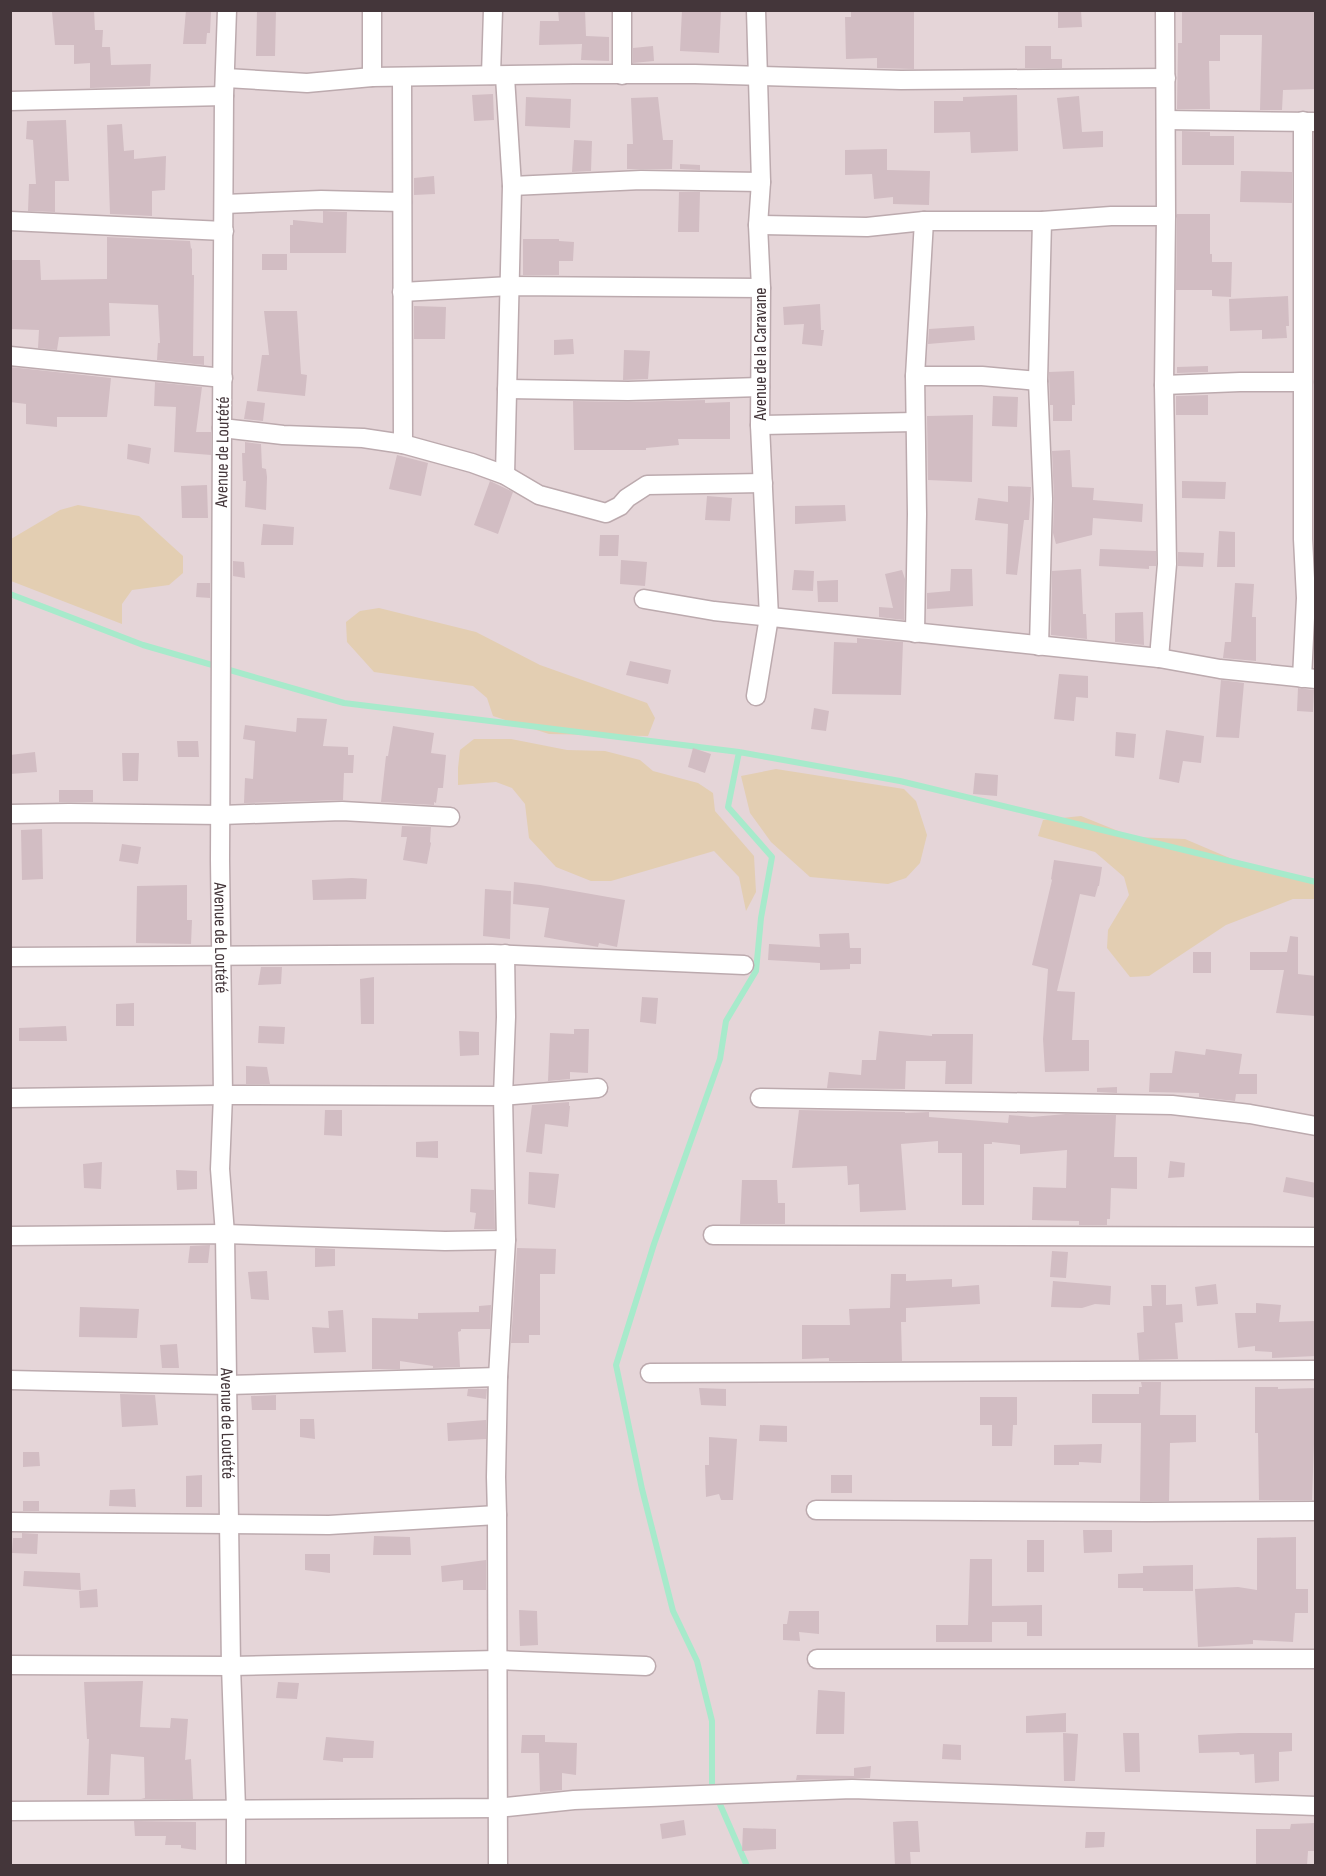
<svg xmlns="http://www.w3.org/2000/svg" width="1326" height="1876" font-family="'Sofia Sans Condensed',sans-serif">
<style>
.residential{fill:#e5d5d8}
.grass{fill:#e3ceb2}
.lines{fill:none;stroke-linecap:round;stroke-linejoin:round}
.stream{stroke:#a7eacb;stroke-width:6}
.building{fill:#d2bdc3}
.minor-casing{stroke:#bcaaae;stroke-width:21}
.minor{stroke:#fff;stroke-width:18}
.labels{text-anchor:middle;stroke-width:4.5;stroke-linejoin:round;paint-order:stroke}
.street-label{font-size:18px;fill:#44363a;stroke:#fff}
</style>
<rect width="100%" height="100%" fill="#f2e6e8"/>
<path class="residential" d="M11 11H1315V1865H11Z"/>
<path class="grass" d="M78 505 139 516 183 556V573L169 585 132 590 122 604V624L11 581V539L60 510Z
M379 608 476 632 540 665 647 703 655 718 648 736 549 734 493 716 487 698 473 686 374 672 347 642 346 622 360 611Z
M474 739H511L567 750 605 751 640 760 653 771 698 783 713 793 715 811 754 856 756 892 746 911 739 877 714 851 611 881H591L556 867 529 838 525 804 512 788 496 782 458 785V768L460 750Z
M776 769 904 789 916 801 927 835 920 863 906 878 888 884 810 877 771 842 750 813 741 776Z
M1081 816 1133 837 1185 839 1260 871 1315 883V899H1293L1226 925 1149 976 1130 977 1107 948 1108 930 1129 895 1124 877 1095 852 1038 836 1043 820Z"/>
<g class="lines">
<path class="stream" d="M10 594 143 645 344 703 739 752 900 781 1316 882
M739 752 728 807 772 857 761 918 756 971 726 1021 720 1059 654 1244 616 1365 642 1489 673 1611 697 1661 712 1721V1786L747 1866"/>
</g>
<path class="building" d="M72 10H94L95 30H103L102 47H110L111 65 151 64 150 86 90 88V63L74 64V45H55L52 12Z
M186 10 211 12 210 33H207L206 44H183Z
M257 10H276L275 56H256Z
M558 10H585L586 36 609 37V61L581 60 582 44 539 45 540 21H559Z
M682 10H721L719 53 680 51Z
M851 10H914V69L877 68V58L846 59 845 17H851Z
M1058 10H1081L1082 27 1058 28Z
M1182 10 1316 11V89L1283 90 1282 110H1260L1262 35H1220V61H1209L1210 109H1177L1178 43H1182Z
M653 46 654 61 633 63V48Z
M1025 46H1051V59H1062V68H1025Z
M493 94 494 120 474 121 472 95Z
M1017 95 1018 151 971 153 970 132 934 133V101H963V97Z
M1079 96 1082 132 1103 131V147L1063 149 1057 98Z
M526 97 571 99 570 128 525 126Z
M658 97 663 140H673L672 169H627V144H633L631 98Z
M66 120 69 181H55V212L28 211 29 184H36L33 140 26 139 27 121Z
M122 124 124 151 134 150V159L166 156 165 190 152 191V216L110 214 107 125Z
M1182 131 1210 132V136H1234V165H1182Z
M574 140 592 141 591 171 572 172Z
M887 149V170L930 171 929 205 893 204V197L874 199 872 174 845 175V150Z
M680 164 700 165V170L680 169Z
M1241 171 1292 172V203L1240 202Z
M434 176 435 194 414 195V178Z
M679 192H700L699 232H678Z
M323 211 347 212 346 253H290V225H293V220L323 223Z
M1177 214H1210V254H1212V262H1232L1231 297 1212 296V290H1176Z
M107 237 190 241 191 249 192 248V275H194L193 356H204V365L157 360 158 343H160L158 305 109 303 110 336 59 337 57 350 38 348 39 330 10 329V260H40L41 280 107 279Z
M523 239H559V241L574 242 573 261H559V275H523Z
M262 254H287V270H262Z
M1288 296 1289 326H1286L1287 338 1262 339V330L1230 331 1229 299Z
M820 304 821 330H824L822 346 802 344 804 324 784 325 783 307Z
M414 306 446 307 445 339H414Z
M264 311H297L301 374 307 375 305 396 257 391 262 355H269Z
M974 326 975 340 928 344 929 329Z
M573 339 574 354 554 355V340Z
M624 350 650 351 648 379 623 380Z
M1208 366V372L1177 373V367Z
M10 367 111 378 107 417H57V427L26 424V404L10 402Z
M1074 371 1075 405H1072V421H1053V405H1050L1049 372Z
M155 382 202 387 196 432H211V455L174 452 176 407 154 406Z
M1208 395V415H1176V396Z
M993 396 1018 397 1017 427 992 426Z
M705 400V403L730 402V439H678L679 445 646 448V450H574L573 401 628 402Z
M247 401 265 403 263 421 244 419Z
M973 415 972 482 928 480 927 416Z
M245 442 261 444 262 468 266 469 267 477 266 510 245 507 246 481H243L242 453H245Z
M128 444 151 448 149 464 127 459Z
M1070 450 1072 487 1094 488 1093 500 1143 504 1142 522 1093 518 1092 535 1056 544 1053 533 1054 499 1052 451Z
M397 455 428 463 421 496 389 489Z
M490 481 513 492 498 534 474 525Z
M1182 481 1226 482 1225 499 1182 498Z
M207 485 208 518H182L181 486Z
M1008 486 1031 487 1029 520H1024L1017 575 1006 574 1008 524 975 520 978 498 1008 502Z
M707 496 732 498 730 521 705 520Z
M845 505 846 521 795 524V506Z
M263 524 294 527 293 545H261Z
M1219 531 1235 532V567H1217Z
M600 535H619L618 556H599Z
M1100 549 1156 551V566H1149V569L1099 566Z
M1178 552 1204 553 1203 567 1178 566Z
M621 560 647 562 645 586 620 584Z
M233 561 244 562 245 578 233 576Z
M951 569H972L973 606 927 609V593L950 591Z
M1081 569 1083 614H1086L1087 639 1051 635 1052 571Z
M794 570 814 571 813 591 792 590Z
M902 570 905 579 904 620 879 617V607L893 608 885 574Z
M838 580V602H818L817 581Z
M197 583H210V598L196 597Z
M1235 583 1254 584 1252 617H1256V661L1223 658 1225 642H1231Z
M1143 612 1144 645 1115 642V613Z
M857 638 903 642 901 695 832 694 834 642 857 643Z
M630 661 671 670 668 684 626 675Z
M1059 674 1088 676V698L1076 697 1074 721 1054 719Z
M1221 680 1244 683 1239 738 1216 737Z
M1298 688 1314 690 1313 712 1297 711Z
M814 708 829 711 826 731 811 729Z
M297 718 327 719 323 746 348 747V755H354L353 773H344L343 800 244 803 245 778 253 779 255 741 243 739 245 725 296 732Z
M393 726 434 733 431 753 446 755 443 788H438L436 803 434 802V805L381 802 386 756H388Z
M1166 730 1204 736 1201 763 1183 761 1179 783 1159 779Z
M1116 732 1136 734 1134 758 1115 756Z
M177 741H198L199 757H178Z
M693 748 711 754 705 773 688 767Z
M35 752 37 772 10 774V755Z
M122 753H139L138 781H123Z
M975 773 998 775 997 796 973 794Z
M59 790H93V802H59Z
M402 826 431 827 430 842 431 843 427 864 403 860 407 837H401Z
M42 829 43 879 22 880 21 830Z
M122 844 141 847 138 864 119 861Z
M1054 860 1102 867 1099 886H1098L1095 897 1080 894 1057 991 1075 992 1072 1040H1089V1071L1045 1072 1043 1039 1048 969 1032 965 1052 880 1051 879Z
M352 878 367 879 366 899 313 900 312 880Z
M514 882 540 885 625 900 617 947 599 943 598 947 544 937 549 908 513 904Z
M187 885V920H192L191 944 136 943 137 886Z
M485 889 511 891 510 939 483 936Z
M849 933 850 948H861V964H850V969L820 970V963L768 960 769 944 820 947 819 934Z
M1290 936 1298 937V974L1316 976V1016L1276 1013 1284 970H1250V952H1287Z
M1193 952H1211V973H1193Z
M261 967H282L281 984 258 985Z
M374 977V1024H361L360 979Z
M642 997 658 998 656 1024 640 1022Z
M134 1003V1026H116V1004Z
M66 1026 67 1041H19V1028Z
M259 1026 285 1027 284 1044 258 1043Z
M574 1029H589L588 1073 570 1072V1079L548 1081 550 1033 574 1034Z
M459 1031 479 1032V1055L460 1056Z
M879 1031 932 1036V1034H973L972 1084H945L946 1061H906L905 1089 827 1088 829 1072 861 1075 862 1060H876Z
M1206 1049 1242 1054 1239 1074H1257V1094H1236L1235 1101 1199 1097V1093L1149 1092 1150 1073H1172L1175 1051 1205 1055Z
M246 1066 267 1067 270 1084H246Z
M1117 1087V1093L1097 1092V1088Z
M569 1102V1106H570L568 1127 545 1124 542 1154 526 1152 532 1105Z
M325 1110H342V1136L324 1135Z
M799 1110 905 1112V1113L929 1112V1117L1008 1123 1009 1115 1032 1117 1066 1114 1116 1115 1114 1157H1137V1189L1111 1188 1110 1219H1107V1225H1079V1221L1032 1220 1033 1187 1066 1188 1067 1150 1020 1154V1145L992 1142V1144H984V1205H962V1153H938V1141L901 1144 906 1210 860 1212 859 1184 848 1185 847 1166 792 1168Z
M438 1141V1158L416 1157V1142Z
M1170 1161 1185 1163 1184 1177 1168 1178Z
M102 1162 101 1189 84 1188 83 1164Z
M176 1170 197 1171V1189L177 1190Z
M529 1172 559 1174 555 1208 528 1204Z
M1286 1177 1316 1183V1198L1283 1192Z
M742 1180H777L778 1203H785V1224H740Z
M471 1189 494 1190 495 1229H474L476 1213 470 1212Z
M210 1245 208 1263H188L190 1246Z
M315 1248 335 1249V1266L315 1267Z
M517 1248 556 1249 555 1274H540V1335H529V1343H511Z
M1052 1251 1068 1252 1066 1278 1050 1277Z
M267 1271 269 1300 251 1299 248 1272Z
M891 1274H906V1281L952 1279V1287L979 1285 980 1304 906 1308V1322H901L902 1361H829V1358L802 1359V1325H850L849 1309 890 1308Z
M1053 1281 1111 1286 1110 1305 1095 1304 1082 1308 1051 1307Z
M1216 1284 1218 1304 1197 1306 1195 1287Z
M1151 1285H1166V1305L1182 1304 1183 1322 1175 1323 1178 1359 1139 1360 1137 1333 1144 1332 1143 1306H1152Z
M1256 1303 1281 1305 1279 1322 1316 1321V1356L1272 1358V1352L1255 1351V1346L1238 1348 1235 1313H1256Z
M491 1305 490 1329H461V1331L458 1332 460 1367 433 1368V1366L400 1361V1369H372V1318L418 1319V1313L479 1312V1306Z
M80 1307 139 1309 137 1338 79 1337Z
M343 1310 346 1352 314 1353 312 1327 329 1328 328 1311Z
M177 1344 179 1368H162L160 1345Z
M1141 1382H1161L1160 1415H1196V1442L1170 1443 1169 1501H1140L1141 1423H1092V1394H1139V1387H1142Z
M1255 1387H1278V1389L1316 1388 1312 1500H1259L1258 1433H1255Z
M699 1388 726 1389V1406L701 1405Z
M468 1389H487L486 1399 467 1396Z
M120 1394 155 1395 158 1425 122 1427Z
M276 1395V1410H252L251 1396Z
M980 1397H1017V1425H1013L1012 1446H992V1425H980Z
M300 1419H314L315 1439 300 1437Z
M486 1420V1439L448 1441 447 1423Z
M760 1425 787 1426V1442L759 1441Z
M709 1437 737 1439 733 1500H721L719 1494 706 1497 705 1465H709Z
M1102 1444 1101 1463 1079 1462V1465H1054V1445Z
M23 1452H39L40 1466 23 1467Z
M202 1475V1507H186V1476Z
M831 1475H852V1493H831Z
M135 1489 136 1507 109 1506 110 1490Z
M23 1501H39V1511H23Z
M1083 1530H1112V1552L1084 1553Z
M22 1533 38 1534 37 1554 12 1553 13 1538H22Z
M374 1536 410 1537 411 1555H373Z
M1296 1537V1589H1308V1613H1295L1293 1642 1253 1640V1644L1198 1647 1195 1589 1238 1587 1257 1590V1538Z
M1027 1540H1044V1572H1027Z
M305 1554H330V1573L305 1570Z
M970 1559H992V1606L1042 1605V1636H1027V1622H992V1642H936V1625H968Z
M486 1560V1590H463V1580L442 1582 441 1566Z
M1193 1565V1591H1143V1588H1118V1574L1143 1573V1566Z
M24 1571 80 1573 81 1590 23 1586Z
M97 1589 98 1607 80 1608 79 1591Z
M519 1610 537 1611 538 1645 520 1646Z
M789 1611H819V1634L799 1632 800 1641 783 1640V1624H787Z
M143 1681 140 1727 170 1728 171 1718 188 1719 185 1760 191 1759 193 1799H141L145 1798 144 1757 111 1754 109 1795H87L89 1739H87L84 1682Z
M278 1682 299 1683 297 1699 276 1698Z
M818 1690 845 1692 844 1734H816Z
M1066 1713V1732L1026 1733V1716Z
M1063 1733 1078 1734 1075 1781H1064Z
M1123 1733H1139L1140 1772H1125Z
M1239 1733H1292V1751L1279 1752V1781L1255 1783 1254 1754 1240 1755 1239 1752 1199 1753 1198 1735Z
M522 1735H545V1742L577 1743 576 1775 562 1773V1790L540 1792 539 1753H521Z
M326 1737 374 1741 373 1758H343V1762L323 1760Z
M943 1744 961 1745V1760L942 1759Z
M871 1766 870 1778 796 1780 797 1775 854 1776V1768Z
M684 1820 686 1835 662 1839 660 1824Z
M134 1821 196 1822V1850L181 1848V1845H165L166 1836H135Z
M907 1821H918L920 1852H910L911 1866H895L893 1822Z
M1315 1823 1314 1851H1308L1307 1866H1256V1829H1290L1291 1824Z
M743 1828 776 1829V1849L742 1851Z
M1086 1832H1105L1104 1847 1085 1848Z"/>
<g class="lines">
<g class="minor-casing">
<g id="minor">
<path id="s1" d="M227 10 224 96 222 428 220 860 223 1095 220 1169 225 1234 231 1666 236 1808V1866"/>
<path d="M622 10V75"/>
<path d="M756 10 761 182 758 225 761 288 760 425 769 617 756 696"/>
<path d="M491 75 493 10"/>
<path d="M372 77V10"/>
<path d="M402 77 403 444"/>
<path d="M505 77 512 186 505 475"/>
<path d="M226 78 307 83 372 77 574 74H695L901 80 1166 78"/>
<path d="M10 101 224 96"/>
<path d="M1166 120 1315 122"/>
<path d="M512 186 641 180 761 182"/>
<path d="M224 204 321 200 402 202"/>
<path d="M10 221 224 231"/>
<path d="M758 225 867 227 924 221H1042L1111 216H1166"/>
<path d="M402 292 511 286 761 288"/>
<path d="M10 356 223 378"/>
<path d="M915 376H982L1038 381"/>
<path d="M1164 385 1240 382H1303"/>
<path d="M507 389 628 391 760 387"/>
<path d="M760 425 915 422"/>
<path d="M222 428 283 435 363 438 403 444 472 463 505 475 539 495 606 513 620 506 627 498 647 485 763 483"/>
<path d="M644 599 714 611 1159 658 1220 669 1316 679"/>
<path d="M915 633 917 514 915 376 924 221"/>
<path d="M1039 646 1043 499 1038 381 1042 221"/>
<path d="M1159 658 1167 564 1164 385 1166 216 1165 10"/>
<path d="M1302 678 1306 598 1303 539V121"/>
<path d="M10 814 69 813 221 815 342 811 450 817"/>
<path d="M10 957 492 954 744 965"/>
<path d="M10 1098 223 1095 503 1096 598 1088"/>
<path d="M760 1098 1172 1105 1250 1114 1316 1126"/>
<path d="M713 1235 1316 1237"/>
<path d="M10 1236 225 1234 445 1241 506 1240"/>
<path d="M650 1373 1316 1370"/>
<path d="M10 1380 227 1385 498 1377"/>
<path d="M816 1510 1147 1512 1316 1511"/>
<path d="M10 1522 329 1525 497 1515"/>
<path d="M817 1659H1316"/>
<path d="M10 1665 231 1666 497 1660 646 1666"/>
<path d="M10 1811 497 1808 574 1800 852 1789 1316 1806"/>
<path d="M498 1866 497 1515 496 1477 498 1377 506 1240 503 1096 506 1017 505 954"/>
</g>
</g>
<use href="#minor" class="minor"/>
</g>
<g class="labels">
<g class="street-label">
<text transform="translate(760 354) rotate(-90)" y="6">Avenue de la Caravane</text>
<text transform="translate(222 452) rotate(-89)" y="6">Avenue de Loutété</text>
<text dy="6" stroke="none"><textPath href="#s1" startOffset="928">Avenue de Loutété</textPath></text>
<text dy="6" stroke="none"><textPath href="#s1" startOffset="1414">Avenue de Loutété</textPath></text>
</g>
</g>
<rect width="1326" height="1876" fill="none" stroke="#44363a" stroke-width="24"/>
</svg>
